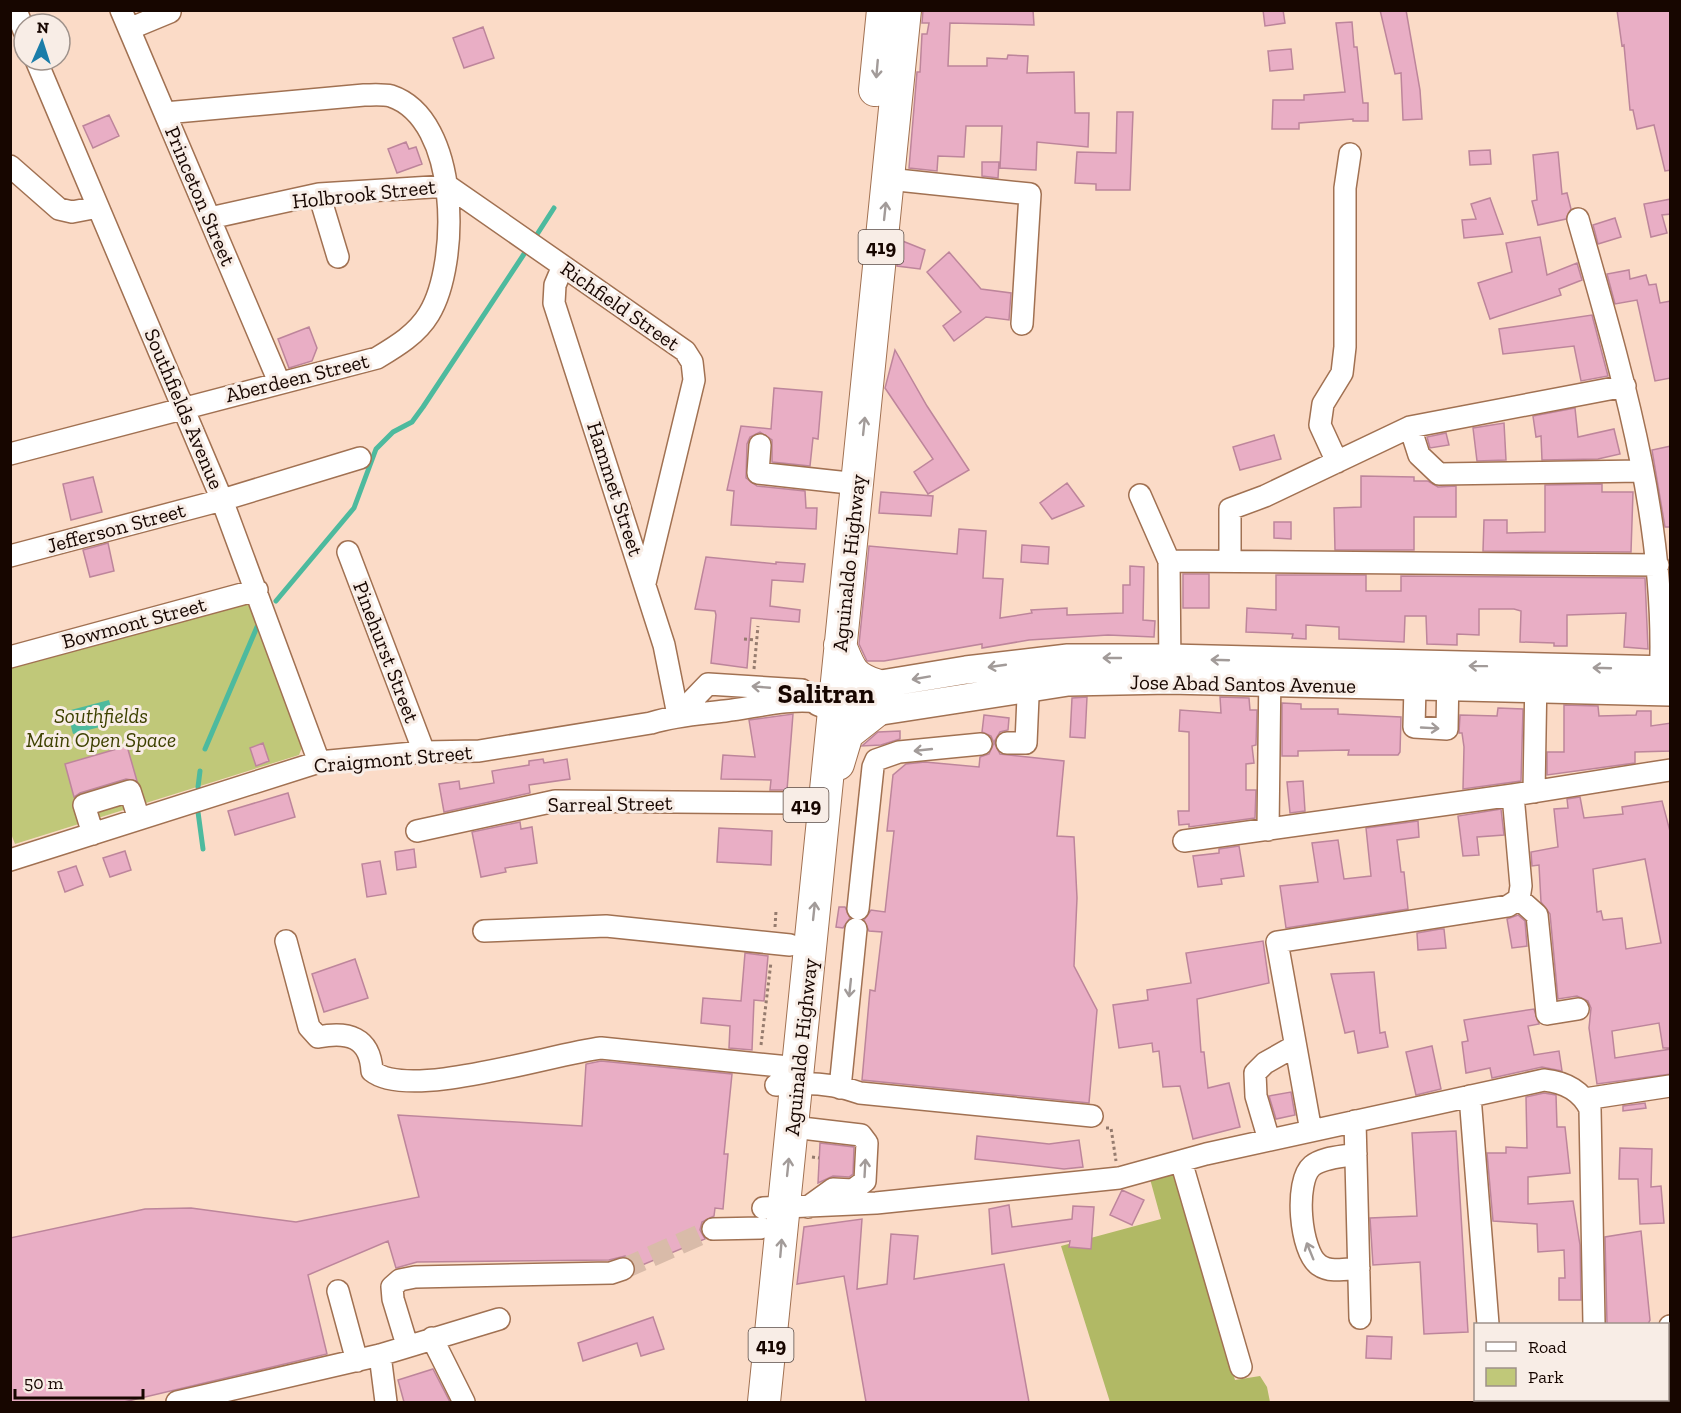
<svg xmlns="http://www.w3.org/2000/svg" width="1681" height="1413" font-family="'Zilla Slab',serif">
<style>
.green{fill:#c0c879}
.forest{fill:#b1b965}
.water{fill:#4dba9e}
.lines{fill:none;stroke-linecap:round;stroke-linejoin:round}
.stream{stroke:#4dba9e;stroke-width:5}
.building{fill:#e9aec5;stroke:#bd859b;stroke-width:1.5;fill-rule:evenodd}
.minor-tunnel{stroke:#d9bba9;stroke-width:21;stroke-dasharray:21 10;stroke-linecap:butt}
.minor-casing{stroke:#a17152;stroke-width:24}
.major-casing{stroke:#a17152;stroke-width:30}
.highway-casing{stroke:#a17152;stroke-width:34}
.path{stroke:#957b6e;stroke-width:3;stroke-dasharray:3 3;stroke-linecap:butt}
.minor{stroke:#fff;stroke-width:21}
.major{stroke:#fff;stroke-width:27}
.highway{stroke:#fff;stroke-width:32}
.oneway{stroke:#a29b99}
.labels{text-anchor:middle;stroke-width:6;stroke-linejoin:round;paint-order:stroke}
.shield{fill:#f8ede6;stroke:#5a4b45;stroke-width:1.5}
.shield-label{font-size:20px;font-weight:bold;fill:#170600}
.street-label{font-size:21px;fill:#170600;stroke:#f8ede6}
.park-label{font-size:21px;font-style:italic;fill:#3d4100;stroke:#f8ede6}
.district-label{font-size:27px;font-weight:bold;fill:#170600;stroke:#f8ede6}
</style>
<rect width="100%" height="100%" fill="#fbdbc7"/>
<path class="green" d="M247 601 303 745 299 755 15 844 10 831V664Z"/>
<path class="forest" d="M1178 1171 1235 1380 1260 1376 1267 1387 1270 1402H1110L1061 1246 1161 1219 1150 1179Z"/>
<path class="water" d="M109 700 115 723 73 734 67 711Z"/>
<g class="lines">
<path class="stream" d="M536 236 554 208
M276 601 354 508 376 449 393 432 412 422 423 407 524 254
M205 749 257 627
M198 787 200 771
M198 812 203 849"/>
</g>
<path class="building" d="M923 10H1033L1034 25 950 23 948 66H987V58L1007 59 1008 55 1028 56 1027 73 1074 72 1075 113H1089L1088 147 1037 142 1036 170 1000 168 1002 126H966L964 157 938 156 937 171 909 168 917 72H920L922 34H927L929 23H922Z
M1263 10H1283L1285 23 1265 26Z
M1380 10H1406L1420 90 1422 119 1403 120 1401 73 1395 74Z
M1617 10H1671V170L1665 171 1654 125 1637 129 1633 110H1630L1624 45 1622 46Z
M1352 22 1354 47H1357L1363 103H1368V121H1353V119L1299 123V129H1272L1273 100H1304V95L1345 92 1336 23Z
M483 27 494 58 464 68 453 38Z
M1291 49 1293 69 1270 71 1268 51Z
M1117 112H1133L1130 190H1096V184L1075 183 1077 152 1116 153Z
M109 115 119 136 93 148 83 126Z
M406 142 409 149 416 147 422 164 397 173 388 149Z
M1490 150 1491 164 1470 165 1469 151Z
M1558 152 1562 194 1567 193 1571 209 1566 219 1538 225 1532 201 1537 200 1533 155Z
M982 162H999L998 178 982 176Z
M1490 198 1503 234 1464 238 1462 220 1476 219 1471 204Z
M1671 199V214L1662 215 1667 233 1651 237 1644 204Z
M1615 218 1621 237 1598 244 1593 225Z
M1540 237 1547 275 1577 263 1582 280 1559 289 1561 295 1490 319 1478 283 1512 272 1506 243Z
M900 240 925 250 920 269 897 266Z
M949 252 981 289 1011 293 1009 320 986 317 954 341 943 326 961 312 927 272Z
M1629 270 1630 279 1646 275 1649 285 1656 284 1660 303 1671 301V378L1655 381 1637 300 1615 304 1607 274Z
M1592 315 1608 376 1581 381 1574 346 1503 354 1499 329Z
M309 327 317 348 312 361 289 368 278 339Z
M895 350 927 406 969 470 928 494 914 472 933 459 885 388Z
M774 388 822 392 818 439 813 438 810 466 772 462V440L760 432 750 437 747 444 746 478 757 486 805 491 806 508H817L816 529 731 525 734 491 727 490 741 426 771 429Z
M1575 408 1578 437 1614 429 1620 454 1598 459 1542 460 1541 436 1536 437 1533 416Z
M1504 423 1506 460 1477 461 1473 428Z
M1446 433 1449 445 1430 448 1427 437Z
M1274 435 1281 459 1240 470 1233 447Z
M1671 446V527H1665L1652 450Z
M1361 476 1414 477V481H1428L1438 487 1456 486V517H1414V550H1335L1334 508 1361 507Z
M93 477 102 512 71 520 63 484Z
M1067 483 1084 506 1052 519 1040 503Z
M1602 484V492H1633L1631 552 1483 551 1484 520H1507V533L1545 532V485Z
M881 492 933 496 931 516 879 513Z
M1274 522H1291V539L1274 538Z
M959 529 986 531 983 578 1003 579 1000 618 1032 613 1031 610 1067 608V615L1123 613V585H1130V566L1144 567 1143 620 1155 621 1154 637 1108 635 1029 640 982 648V644L884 661H867L859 644 869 546 957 554Z
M108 543 114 571 90 577 83 550Z
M1022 545 1049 547 1048 564 1021 562Z
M706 557 776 564V562L805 564 803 582 772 580 770 606 800 610 799 622 751 618 747 668 711 663 716 615 715 611 695 609Z
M1183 574H1209V608H1183Z
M1276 575H1366V591H1401V576L1645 578 1648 649 1624 647 1626 613 1567 615V646H1554V643L1520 642 1521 611 1514 609H1479V635L1457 634V645L1427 644 1426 616H1405L1404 642 1339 639V627L1306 625V639L1292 638 1293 634 1246 632 1247 608 1276 610Z
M1087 697 1085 738 1070 737 1072 698Z
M1220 697 1249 698 1250 710H1257L1256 745 1252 746 1254 763 1246 764V790H1256L1255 818 1189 827V824L1179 825 1178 811H1189V732L1179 731 1180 710 1221 713Z
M1282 703 1301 704V709H1338V714L1401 717 1400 752 1398 755H1348L1349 750 1298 751V756H1282Z
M1564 705 1598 706 1599 716 1636 715 1637 711H1651V726L1671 723V751L1635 752V763L1547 775V752H1564Z
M1498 708 1523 709 1521 781 1463 789 1464 747 1462 733H1459L1460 715 1497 716Z
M793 714 787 790H770L771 780 721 779 723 755 755 757 749 720Z
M984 715 1009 718 1008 730 1000 732 994 742 1000 754 1064 761 1057 836 1074 837 1077 898 1074 966 1097 1010 1089 1103 862 1080 870 990 875 991 882 932 869 931 864 920 871 910 885 912 894 831H887L893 775 906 764 925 762 979 767 980 757 989 754 994 743 991 736 982 732Z
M900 731V739L881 745 862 746 878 732Z
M263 743 269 761 256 766 250 748Z
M127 746 137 781 126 779 80 793 74 797 65 764Z
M543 759 544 763 567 759 570 779 529 785 530 793 444 812 439 784 459 781 460 789 494 783 492 771 529 765V761Z
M1303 781 1305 811 1290 813 1287 782Z
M288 793 295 817 235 835 228 811Z
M1580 797 1584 818 1623 814 1622 807 1662 801 1671 835V1048H1663L1659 1023 1612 1031 1615 1058 1671 1049V1074L1597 1084 1589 1028 1591 1008 1588 1001 1577 996 1558 999 1550 914 1541 902 1539 865 1532 866 1531 852 1558 847 1554 809 1568 808 1567 799ZM1645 859 1661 943 1626 949 1622 918 1603 920 1601 911 1597 912 1593 869Z
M1501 809 1504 835 1477 837 1479 855 1463 856 1458 816Z
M1418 821 1419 837 1397 840 1401 872H1404L1408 909 1286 928 1280 886 1318 882 1312 843 1338 840 1344 879 1371 876 1366 828Z
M520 822 521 829 532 827 537 863 505 868 506 872 481 877 472 832Z
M719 828 772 831 771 865 717 862Z
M1239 846 1244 876 1221 879 1222 884 1198 887 1193 856 1219 853V849Z
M414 849 416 867 397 870 395 852Z
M125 851 131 870 110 877 103 858Z
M380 861 386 894 367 897 362 864Z
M76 866 83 885 65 892 58 872Z
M839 907H845L850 918 843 928 836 927Z
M1518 915 1525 921 1527 946 1512 948 1507 919Z
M1440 929H1444L1446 948 1418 950 1417 933Z
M1263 941 1269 983 1197 999 1201 1052H1204L1208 1088 1229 1083 1240 1127 1193 1139 1180 1086 1163 1087 1159 1051 1153 1052 1152 1043 1119 1048 1113 1005 1148 1000 1147 990 1191 983 1186 953Z
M745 953 768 956 764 1001 754 1000 752 1050 729 1048 730 1026 701 1023 703 998 741 1001Z
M355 959 368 998 324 1012 312 974Z
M1374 972 1380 1033 1385 1032 1388 1047 1358 1053 1354 1031 1345 1033 1331 974Z
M1534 1009 1539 1024 1528 1026 1534 1055 1559 1051 1562 1071 1542 1067 1492 1078 1490 1068 1466 1073 1462 1042 1468 1041 1464 1020Z
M1432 1046 1441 1089 1416 1095 1406 1052Z
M601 1061 732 1074 724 1154H728L723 1209 715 1208 714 1216 702 1222 700 1230 705 1239 635 1268 632 1260 625 1256 609 1260 417 1262 396 1268 388 1241 308 1275 327 1354 124 1402H10V1238L145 1209 191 1208 296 1222 419 1197 398 1115 582 1126 586 1064Z
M1291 1092 1295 1115 1276 1119 1269 1096Z
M1544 1093 1556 1095 1557 1127H1565L1570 1173 1528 1177V1204L1573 1201 1580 1245 1581 1300H1559V1278H1565L1564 1250 1538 1252 1537 1224 1493 1221 1487 1153H1506V1147L1527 1148 1526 1097Z
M1645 1103 1646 1108 1623 1111V1106Z
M1456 1131 1468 1332 1424 1334 1420 1262 1373 1265 1370 1218 1417 1216 1412 1133Z
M977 1136 1049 1144 1079 1140 1083 1167 1064 1169 975 1159Z
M820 1143 854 1147 853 1174 849 1177 833 1176 818 1183Z
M1620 1148 1652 1149 1651 1187 1661 1186 1664 1223 1640 1224 1638 1179H1619Z
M1122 1190 1144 1200 1132 1225 1110 1215Z
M1009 1205 1012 1227 1072 1219 1073 1206 1094 1207 1091 1249 1069 1247 1070 1241 992 1254 989 1209Z
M862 1219 857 1289 887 1284 891 1234 918 1236 914 1279 1004 1264 1029 1402H866L844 1276 797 1284 804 1227Z
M1641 1231 1650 1320 1648 1324H1607L1605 1237Z
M653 1317 664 1349 641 1356 637 1343 583 1361 578 1343Z
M1367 1336 1392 1337 1391 1359 1366 1358Z
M433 1369 450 1402H404L398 1380Z"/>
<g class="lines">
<path class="minor-tunnel" d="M623 1269 713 1229"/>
<g class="minor-casing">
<path id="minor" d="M16 10 24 31
M121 10 279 382
M129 29 170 12
M36 60 222 500 319 762
M10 166 59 209 72 212 98 207
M888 179 1030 194 1022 324
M319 194 338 257
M210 218 319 194 448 186 685 351 692 362 694 380 645 583
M1578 219C1621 370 1669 526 1660 685
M563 266 555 285 554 303 664 645 678 715
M1410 427 1419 455 1439 474 1642 471
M760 445 758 473 858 484
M10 454 377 358C397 346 417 334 429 314 460 263 460 119 391 96 383 94 372 95 364 95L165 113
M1337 462 1320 425 1323 404 1342 373 1345 347V188L1350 154
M1140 495 1169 561 1170 674
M348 552 424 752
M10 556 222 500 360 458
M1169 561 1658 565
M1230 561V509L1265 496 1410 427 1625 386
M10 657 257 590
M1415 686 1414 727 1447 729 1448 672
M678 715 708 684 802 690
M1007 743H1026L1029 674
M1534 792 1536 675
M1268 830 1270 668
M417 831 555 801 806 803
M93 834 84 805 130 791 139 819
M1184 841 1513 795 1670 770
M10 860 319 762 424 752 479 751 651 723C676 715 700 714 725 711 757 707 787 698 819 702
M1519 899 1537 915 1547 1014 1578 1009
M858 909 873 767 876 760 899 752 981 744
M484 931 606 926 790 945
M286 941 309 1027 318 1037C348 1031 370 1037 372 1071 409 1101 551 1054 601 1048L799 1068
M776 1085C803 1082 834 1083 860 1093L1092 1116
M840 1088 856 929
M1470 1096 1488 1324
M1585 1099 1670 1086
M1355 1121 1360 1318
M793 1127 861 1135 867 1143 865 1181 853 1190 833 1189 808 1207
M1311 1131 1277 942 1508 906 1519 899 1521 886 1513 795
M1269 1140 1256 1096 1255 1073 1265 1063 1295 1046
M1356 1154C1342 1157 1323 1157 1312 1166 1294 1181 1300 1252 1319 1265 1330 1273 1346 1269 1359 1268
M1181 1161 1241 1367
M763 1208 876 1203 1119 1178 1206 1154 1544 1080C1564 1082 1581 1090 1590 1109L1594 1324
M713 1229 761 1228
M338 1291 357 1361
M1670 1326V1351
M432 1338 464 1402
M407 1345 393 1299 392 1287 400 1280 415 1277 611 1273 623 1269
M380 1355 386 1402
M177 1402 380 1355 499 1319"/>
</g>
<g class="major-casing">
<path id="major" d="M857 688 966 670 1068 658H1170L1670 670
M819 702 844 712H875L1068 682 1170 680 1670 692"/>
</g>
<g class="highway-casing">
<path id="highway" d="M875 90 883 10
M840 645C850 669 851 677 876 685
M838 764 847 734 875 712
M764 1402 905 10"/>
</g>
<path class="path" d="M744 639 756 640
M754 669 758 626
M775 927 776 911
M761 1045 771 962
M1106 1128H1111L1116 1161
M812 1157 819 1158"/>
<use href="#minor" class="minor"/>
<use href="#major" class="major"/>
<use href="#highway" class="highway"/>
</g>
<defs><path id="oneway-shaft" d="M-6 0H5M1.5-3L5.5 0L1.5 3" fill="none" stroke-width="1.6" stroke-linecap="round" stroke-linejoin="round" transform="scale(1.5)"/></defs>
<g class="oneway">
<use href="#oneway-shaft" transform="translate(877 69) rotate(95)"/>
<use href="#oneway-shaft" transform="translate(885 211) rotate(-84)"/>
<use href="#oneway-shaft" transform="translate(864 426) rotate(-84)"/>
<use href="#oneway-shaft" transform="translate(1112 658) rotate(180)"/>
<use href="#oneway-shaft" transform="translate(1220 660) rotate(-178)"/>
<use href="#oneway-shaft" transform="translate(997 666) rotate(172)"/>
<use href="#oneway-shaft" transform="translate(1478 666) rotate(-179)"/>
<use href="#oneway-shaft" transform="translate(1602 668) rotate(-178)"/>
<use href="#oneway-shaft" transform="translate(921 678) rotate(170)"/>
<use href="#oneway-shaft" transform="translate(761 687) rotate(-175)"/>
<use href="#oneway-shaft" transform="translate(1430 728) rotate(3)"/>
<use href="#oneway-shaft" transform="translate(923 750) rotate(174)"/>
<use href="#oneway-shaft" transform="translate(814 911) rotate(-84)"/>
<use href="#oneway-shaft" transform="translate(850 988) rotate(96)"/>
<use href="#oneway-shaft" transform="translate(788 1167) rotate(-84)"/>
<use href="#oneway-shaft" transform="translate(865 1168) rotate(-87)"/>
<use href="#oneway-shaft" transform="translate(781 1248) rotate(-85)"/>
<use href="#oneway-shaft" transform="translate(1310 1251) rotate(-112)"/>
</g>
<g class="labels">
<g class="shield">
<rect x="858.5" y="230" width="45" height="34" rx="4.5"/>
<rect x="783.5" y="788" width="45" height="34" rx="4.5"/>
<rect x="748.5" y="1328" width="45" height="34" rx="4.5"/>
</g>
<g class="shield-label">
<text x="881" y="254">419</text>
<text x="806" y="812">419</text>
<text x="771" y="1352">419</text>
</g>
<g class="street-label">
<text transform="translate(364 194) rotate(-6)" y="7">Holbrook Street</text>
<text transform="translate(200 196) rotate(67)" y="7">Princeton Street</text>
<text transform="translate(620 306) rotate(35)" y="7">Richfield Street</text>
<text transform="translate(297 378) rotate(-14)" y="7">Aberdeen Street</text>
<text transform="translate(184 409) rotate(67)" y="7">Southfields Avenue</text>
<text transform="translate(615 489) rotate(72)" y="7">Hammet Street</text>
<text transform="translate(116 528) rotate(-15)" y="7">Jefferson Street</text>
<text transform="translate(849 563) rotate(-84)" y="7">Aguinaldo Highway</text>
<text transform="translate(134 623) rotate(-15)" y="7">Bowmont Street</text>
<text transform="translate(386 652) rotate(69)" y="7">Pinehurst Street</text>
<text transform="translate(1243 684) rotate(1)" y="7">Jose Abad Santos Avenue</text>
<text transform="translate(393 759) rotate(-5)" y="7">Craigmont Street</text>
<text transform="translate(610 804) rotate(-1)" y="7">Sarreal Street</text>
<text transform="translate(801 1047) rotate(-84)" y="7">Aguinaldo Highway</text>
</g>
<g class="park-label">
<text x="101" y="723">Southfields<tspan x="101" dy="24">Main Open Space</tspan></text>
</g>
<g class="district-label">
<text x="826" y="703">Salitran</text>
</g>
</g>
<rect width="1681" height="1413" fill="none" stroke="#170600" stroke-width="24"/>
<rect x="1474" y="1323" width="195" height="78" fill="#f8ede6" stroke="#9e918a" stroke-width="1.5"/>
<rect x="1486" y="1342" width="30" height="9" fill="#ffffff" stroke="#9e918a" stroke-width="1.5"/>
<text x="1528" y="1353" font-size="18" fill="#170600">Road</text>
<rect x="1486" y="1368" width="30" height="18" fill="#c0c879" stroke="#9e918a" stroke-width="1.5"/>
<text x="1528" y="1383" font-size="18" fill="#170600">Park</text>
<g transform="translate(42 42) rotate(3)"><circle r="28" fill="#f8ede6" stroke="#9e918a" stroke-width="1.5"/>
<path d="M0-4.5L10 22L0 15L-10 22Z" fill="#1b7da9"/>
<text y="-9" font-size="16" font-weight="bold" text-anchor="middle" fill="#170600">N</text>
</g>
<path d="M15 1389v9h128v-9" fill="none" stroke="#170600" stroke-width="3"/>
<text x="24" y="1389" font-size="18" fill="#170600" stroke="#f8ede6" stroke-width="4.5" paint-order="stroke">50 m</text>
</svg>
